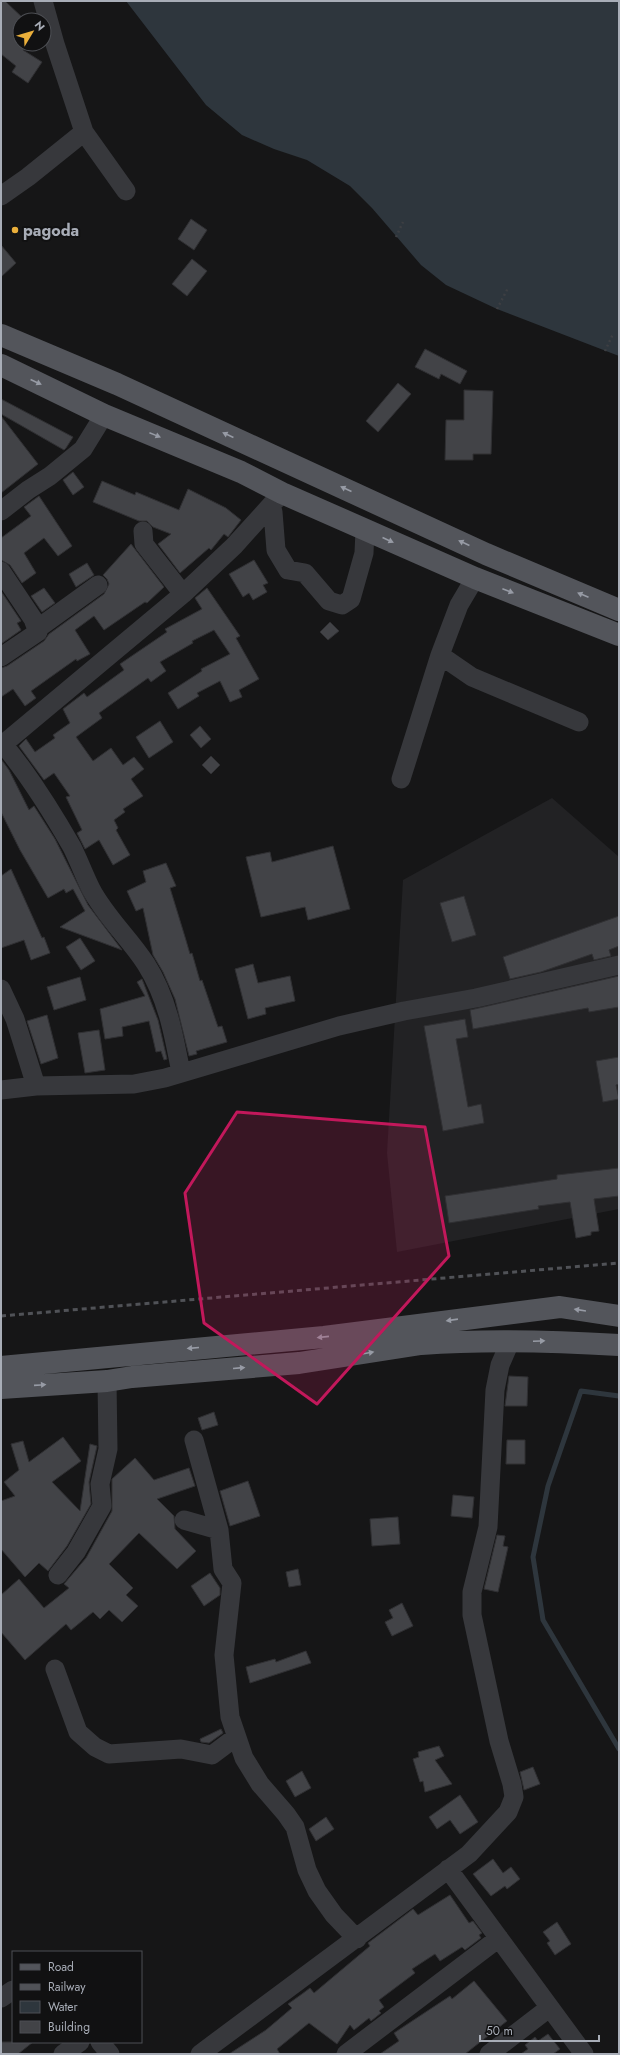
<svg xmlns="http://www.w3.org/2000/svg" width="620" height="2055" font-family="Jost,sans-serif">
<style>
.built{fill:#222224}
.water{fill:#2e363d}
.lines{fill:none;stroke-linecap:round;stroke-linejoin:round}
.stream{stroke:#2e363d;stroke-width:5}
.building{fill:#424347;stroke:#303033}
.path{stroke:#3d3f43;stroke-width:2.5;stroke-dasharray:2 3;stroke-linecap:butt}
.minor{stroke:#37383c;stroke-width:19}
.major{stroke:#53555b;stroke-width:22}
.rail{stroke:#505257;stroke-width:3;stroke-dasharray:5 4;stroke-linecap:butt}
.oneway{fill:#979ba5}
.marked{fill:#c2185b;fill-opacity:0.2;stroke:#c2185b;stroke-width:3;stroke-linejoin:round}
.poi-dot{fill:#eaaf3b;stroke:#111112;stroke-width:1.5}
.labels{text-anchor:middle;stroke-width:4;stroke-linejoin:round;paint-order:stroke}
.poi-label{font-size:16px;font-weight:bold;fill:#a8adb7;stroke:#111112;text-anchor:start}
</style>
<rect width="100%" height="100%" fill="#161617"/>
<path class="built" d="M552 798 619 857V1209L397 1252 387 1153 403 880Z"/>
<path class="water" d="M126 1H619V356L497 309 446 285 421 265 372 208 350 186 307 160 274 149 242 135 206 105Z"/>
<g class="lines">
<path class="stream" d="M619 1396 581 1391 548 1486 533 1557 543 1620 619 1749"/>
</g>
<path class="building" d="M1 1H5L25 20H20V44H27L23 50 42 62 28 83 12 72 16 66 1 54Z
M191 219 207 230 194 250 178 239Z
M1 245 16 263 1 277Z
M192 259 207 271 187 296 172 284Z
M425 349 467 371 460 384 441 374 439 379 415 367Z
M398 383 411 394 378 432 366 421Z
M464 390 493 391 491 454H473V460H445L446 420H464Z
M1 399 73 437 66 448 64 450 1 414Z
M1 416 38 464 1 493Z
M73 472 84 487 73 495 63 480Z
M102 481 135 495 136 492 179 510 188 489 226 508 241 520 228 537 224 534 211 550 209 548 180 573 158 544 171 534 153 527 147 521H139L93 502Z
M39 496 72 546 58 556 44 538 24 553 36 573 22 583 10 565 1 560V538L31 516 24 507Z
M131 544 164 587 147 603 145 602 104 630 94 616 75 630 90 654 77 661 76 659 31 691 36 698 25 706 13 689 1 697V668L7 666 44 641 49 634 104 594 109 584 107 579 103 575Z
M254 560 268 583 263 585 267 592 253 600 249 593 243 597 229 574Z
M87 563 94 575 76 587 69 574Z
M44 588 55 603 42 612 31 596Z
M207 588 240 636 236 638 259 679 239 690 242 697 230 702 220 681 197 693 199 696 178 709 168 693 202 671 201 669 230 654 214 630 192 641 193 643 160 662 166 671 151 682 148 678 99 713 102 718 76 737 93 761 111 748 123 765 134 757 144 769 131 779 143 796 123 809 125 812 114 820 118 828 116 830 130 855 113 865 99 840 85 849 77 833 82 830 66 797 70 796 54 773 44 780 19 746 26 739 35 752 55 738 53 735 70 723 63 709 84 693 87 697 124 670 120 664 167 632 165 629 202 609 195 598Z
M1 591 21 621 17 623 21 630 1 644Z
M330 622 339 631 328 640 320 632Z
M160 721 173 742 149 758 136 737Z
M200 726 211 739 201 748 190 735Z
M211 756 220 765 211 774 202 765Z
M1 759 9 770 29 810 34 806 55 839 88 905 122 950 60 927 85 911 73 889 66 893 64 889 48 898 20 850 1 812Z
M333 846 350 909 308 920 305 907 261 917 246 857 270 852 272 862Z
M166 863 176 886 170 888 185 937 190 954 192 953 200 981 202 980 218 1027 222 1026 227 1042 196 1051 197 1054 189 1056 175 999 163 972 153 955 143 908 136 911 127 891 146 882 143 871Z
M11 869 42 938 44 937 50 953 31 960 24 940 1 948V876Z
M464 896 476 935 452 942 440 903Z
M619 916V946L609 950 611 956 594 960 592 954 541 972 510 979 503 957Z
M80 938 95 961 81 970 66 947Z
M253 964 258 983 290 976 295 1001 265 1008 266 1014 248 1019 235 969Z
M619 976V1007L589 1012 588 1008 473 1029 470 1010Z
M80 977 86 1000 54 1010 47 987Z
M142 979 158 1020 167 1059 164 1060 161 1051 156 1052 149 1021 122 1027 123 1036 105 1039 100 1009 145 996 137 982Z
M47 1015 58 1058 41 1064 27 1021Z
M465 1019 468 1037 456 1039 468 1107 481 1104 484 1123 443 1131 424 1026Z
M99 1030 105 1070 85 1073 78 1033Z
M619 1057V1084L616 1085 619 1099 603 1102 596 1061Z
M619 1168V1196L594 1199 599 1231 591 1232V1235L576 1238 570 1202 538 1206 539 1209 449 1223 445 1196 557 1179V1175Z
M509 1376 528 1377 527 1406H505Z
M214 1412 218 1425 202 1430 198 1418Z
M63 1437 81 1461 52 1482 80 1511 90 1444 97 1446 89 1482 91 1504 67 1546 48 1571 39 1563 25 1577 1 1549V1501L15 1496 4 1482 19 1470 11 1444 23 1441 29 1462Z
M507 1440H525V1464H506Z
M135 1458 154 1480 189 1468 195 1486 157 1499 174 1516 175 1529 196 1551 177 1569 139 1533 109 1564 133 1588 126 1595 138 1606 122 1622 109 1610 100 1619 93 1612 71 1630 66 1624 25 1660 1 1632V1595L19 1579 44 1608 69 1588 64 1584 86 1558 112 1511V1479Z
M248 1481 260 1516 230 1526 220 1491Z
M453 1495 474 1497 472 1518 451 1516Z
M398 1517 400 1544 372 1546 370 1519Z
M497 1535 505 1536 503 1546 508 1547 498 1592 484 1589Z
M298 1569 301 1585 289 1587 286 1572Z
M210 1573 220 1588V1595L204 1606 191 1586Z
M402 1603 413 1626 392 1636 385 1622 393 1618 389 1610Z
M306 1651 311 1663 250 1683 246 1667 275 1659 276 1662Z
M221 1729 223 1733 209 1743 201 1742 200 1739Z
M439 1746 444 1756 435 1760 452 1784 425 1792 423 1781 420 1782 413 1759 419 1757 418 1752Z
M533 1767 540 1784 524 1790 520 1772Z
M302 1771 311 1788 295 1797 286 1781Z
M460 1795 478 1822 460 1834 450 1820 437 1829 429 1817Z
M326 1817 334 1829 316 1841 309 1829Z
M493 1859 503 1873 511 1867 520 1879 507 1889 505 1886 491 1896 473 1874Z
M450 1895 469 1923 473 1921 482 1933 479 1935 481 1938 465 1950 462 1947 440 1961 435 1954 412 1969 415 1973 379 2000 384 2007 379 2011 381 2013 371 2021 369 2018 354 2030 350 2025 337 2044 309 2023 277 2049 280 2054H229L266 2030 292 2008 288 2004 302 1994 310 1988 314 1993 370 1946 368 1943 413 1909 418 1915Z
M557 1922 571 1944 555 1955 547 1943 550 1941 543 1932Z
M474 1981 507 2021 465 2054H380L399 2041 394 2033 450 1996 452 1999Z
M548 2034 560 2049 553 2054H521L528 2049 525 2045 535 2037 538 2041Z
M1 2042H33L18 2054H1Z"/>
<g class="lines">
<path class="path" d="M396 237 403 222
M497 309 508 288
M605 351 613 334"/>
<path class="minor" d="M43 1 55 44 84 132 126 191
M1 196 28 177 84 132
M271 505 273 512 276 550 288 570 305 573 329 601 342 605 351 599 364 553 365 530
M1 511 28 490 50 476 83 449 104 415
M143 531 144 544 183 594
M1 571 33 619 38 632 1 657
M475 578 459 605 440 655 472 677 579 722
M37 629 98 585
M3 744C29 775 52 812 72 847 79 861 84 875 91 889 105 916 129 938 146 964 167 997 174 1035 181 1073
M1 746 183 594 234 546 282 493
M401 779 440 655
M1 989 15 1019 36 1086
M1 1090 36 1086 134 1084 165 1078 339 1026 404 1011 476 998 619 965
M194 1440 219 1530 223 1569 232 1583 224 1655 230 1717 244 1758 260 1784 286 1814 295 1827 307 1870 317 1891 334 1915 357 1939
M184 1520 219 1530
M58 1575 76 1552 102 1506 100 1484 108 1449 107 1381
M55 1669 78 1732 95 1747 109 1754 181 1749 212 1755 236 1737
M448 1869 584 2054
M1 1998 13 1990
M100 2042 110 2054
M63 2054 80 2042
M200 2054 469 1854 508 1812 514 1797 512 1784 499 1741 472 1615V1592L488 1527 495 1390 500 1365 510 1342
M346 2054 499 1938
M489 2054 549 2008"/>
<path class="major" d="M1 335 117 384 486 554 619 610
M1 365 104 415 241 472 282 493 475 578 619 635
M1 1367 324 1337 560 1307 619 1316
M1 1388 107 1381 132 1377 299 1363 421 1344C487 1339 553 1341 619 1345"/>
<path class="rail" d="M1 1316 619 1263"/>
</g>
<defs><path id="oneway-solid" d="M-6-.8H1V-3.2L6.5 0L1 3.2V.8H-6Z"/></defs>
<g class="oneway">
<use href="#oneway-solid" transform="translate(36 382) rotate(25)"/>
<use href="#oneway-solid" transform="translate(155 435) rotate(22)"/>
<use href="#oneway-solid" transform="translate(228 435) rotate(-155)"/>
<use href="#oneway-solid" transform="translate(346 489) rotate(-156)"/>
<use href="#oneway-solid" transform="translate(388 540) rotate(24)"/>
<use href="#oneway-solid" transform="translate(464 543) rotate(-155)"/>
<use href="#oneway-solid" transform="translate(508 591) rotate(21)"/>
<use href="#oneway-solid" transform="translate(583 595) rotate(-157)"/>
<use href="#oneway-solid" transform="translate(580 1310) rotate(-171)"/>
<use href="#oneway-solid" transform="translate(452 1320) rotate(172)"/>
<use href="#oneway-solid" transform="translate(323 1337) rotate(174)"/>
<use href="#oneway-solid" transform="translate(539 1341) rotate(-2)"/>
<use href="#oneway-solid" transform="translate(193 1348) rotate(175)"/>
<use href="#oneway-solid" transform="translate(368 1353) rotate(-10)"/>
<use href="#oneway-solid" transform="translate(239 1368) rotate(-5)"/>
<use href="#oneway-solid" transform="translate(40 1385) rotate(-4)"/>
</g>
<path class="marked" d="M237 1112 425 1127 449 1256 317 1404 204 1323 185 1193Z"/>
<circle class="poi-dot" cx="15" cy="230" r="4"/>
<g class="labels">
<g class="poi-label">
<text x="23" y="236">pagoda</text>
</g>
</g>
<rect width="620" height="2055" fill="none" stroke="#a8adb7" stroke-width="4"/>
<rect x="12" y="1951" width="130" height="92" fill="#111112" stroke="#4d4f54"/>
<rect x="20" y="1964" width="20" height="6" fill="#53555b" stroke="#4d4f54"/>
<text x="48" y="1971" font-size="12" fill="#a8adb7">Road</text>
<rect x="20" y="1984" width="20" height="6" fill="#505257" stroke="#4d4f54"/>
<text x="48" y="1991" font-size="12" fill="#a8adb7">Railway</text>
<rect x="20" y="2001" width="20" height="12" fill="#2e363d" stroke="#4d4f54"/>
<text x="48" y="2011" font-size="12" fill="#a8adb7">Water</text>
<rect x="20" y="2021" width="20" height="12" fill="#424347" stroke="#4d4f54"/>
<text x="48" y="2031" font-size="12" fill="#a8adb7">Building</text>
<g transform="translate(32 32) rotate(52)"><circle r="19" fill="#111112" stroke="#4d4f54"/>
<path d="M0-3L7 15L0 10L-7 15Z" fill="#eaaf3b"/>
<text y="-6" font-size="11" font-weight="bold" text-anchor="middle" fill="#a8adb7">N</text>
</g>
<path d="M480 2035v6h119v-6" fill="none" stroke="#a8adb7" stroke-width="2"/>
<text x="486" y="2035" font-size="12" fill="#a8adb7" stroke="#111112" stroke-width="3" paint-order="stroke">50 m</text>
</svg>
